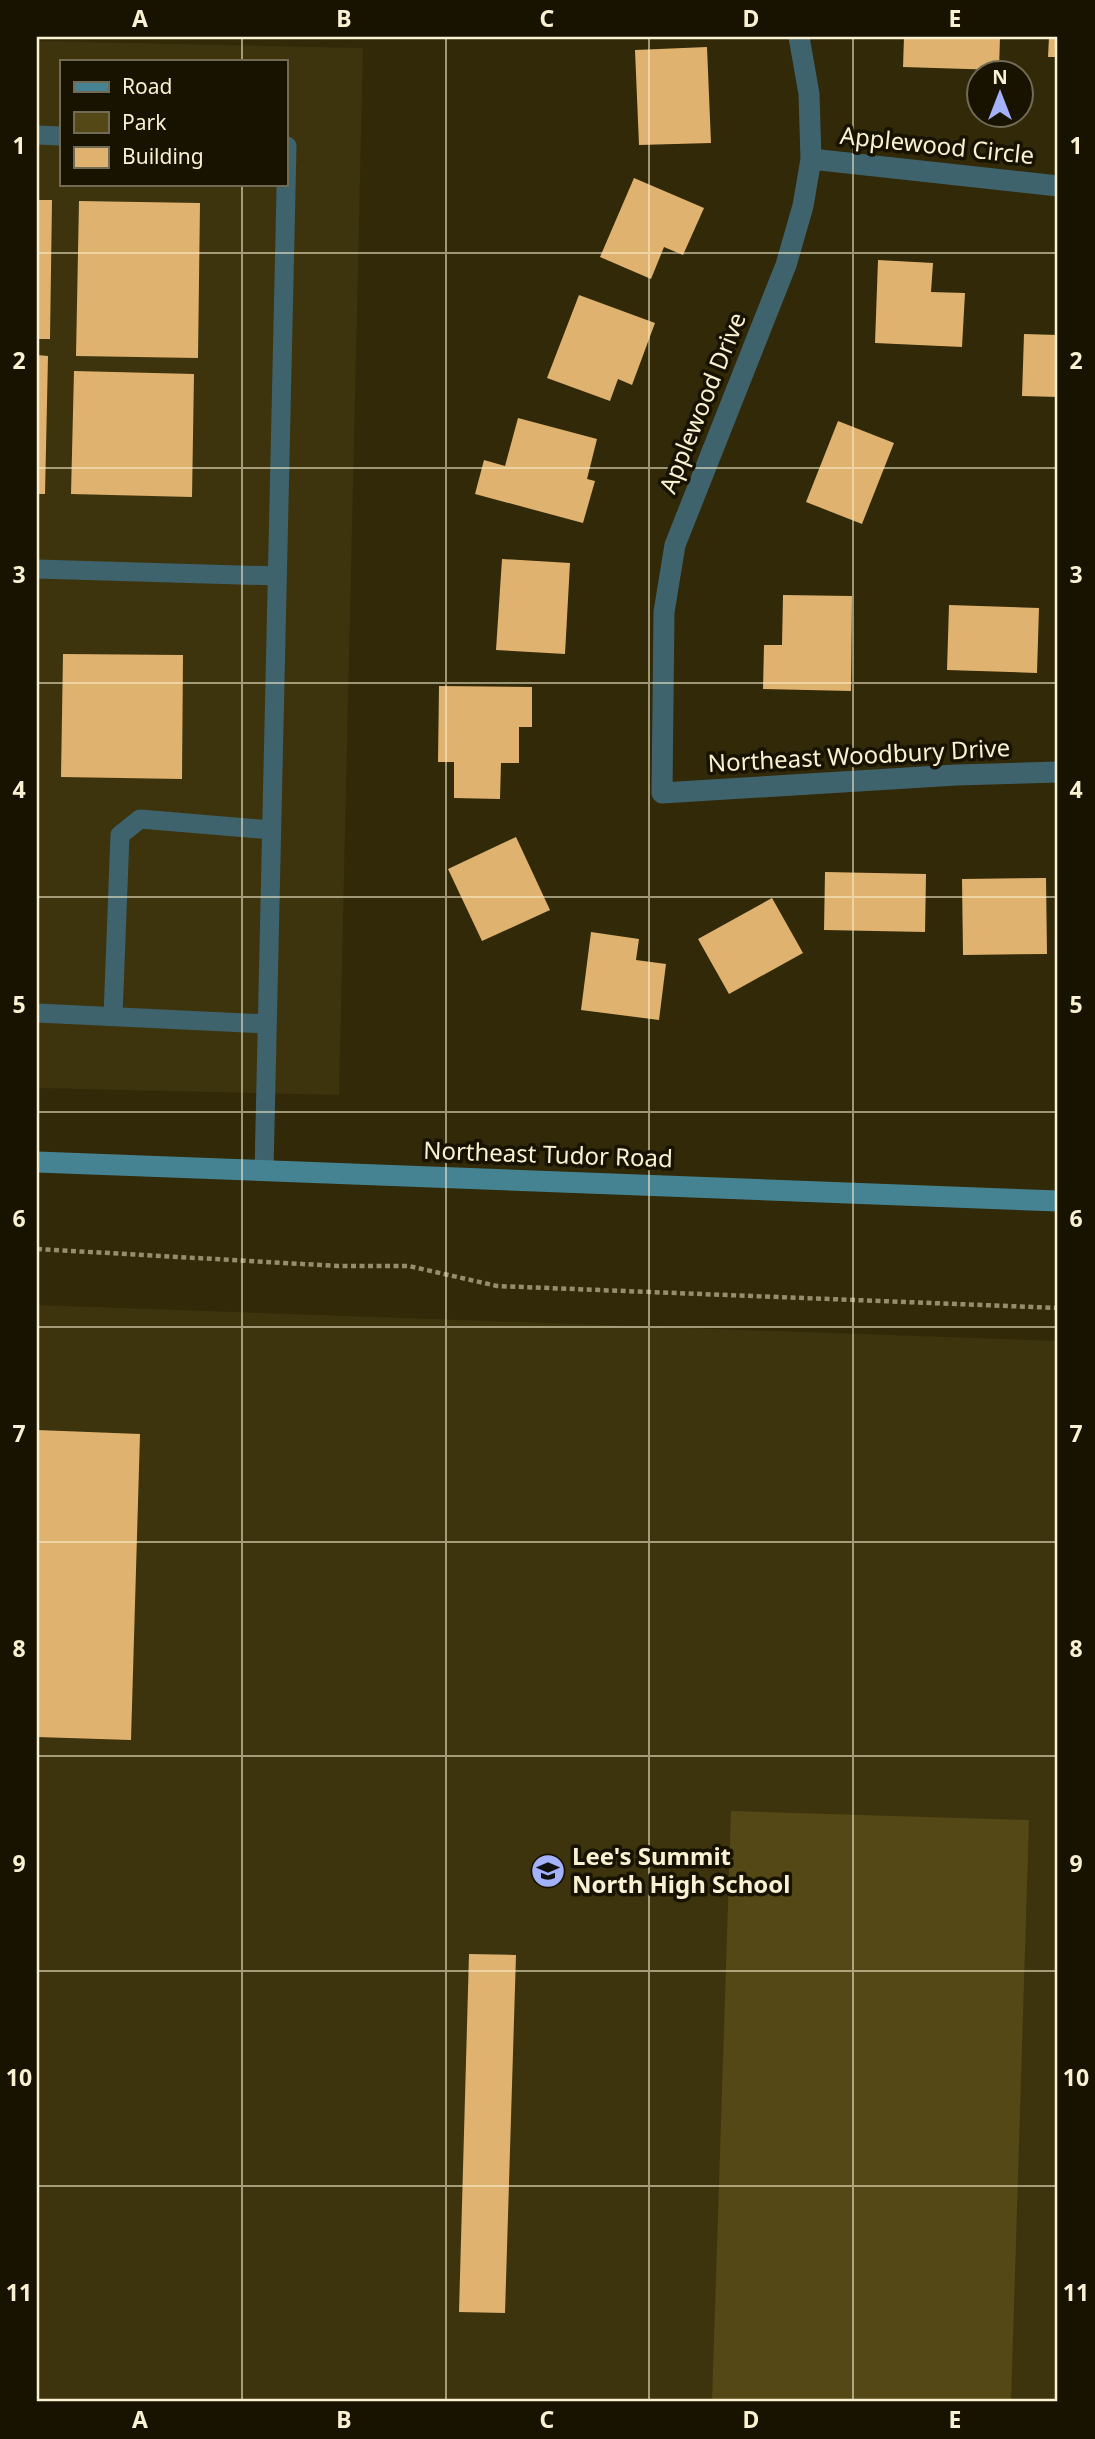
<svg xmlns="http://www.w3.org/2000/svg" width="1095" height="2439" font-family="'Noto Sans',sans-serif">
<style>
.built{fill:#3d340e;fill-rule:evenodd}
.green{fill:#544816}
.building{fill:#e0b270}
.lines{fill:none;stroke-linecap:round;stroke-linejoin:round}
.path{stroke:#958d6d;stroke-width:4.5;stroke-dasharray:5 3.5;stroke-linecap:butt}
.lane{stroke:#3e636d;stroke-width:19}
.street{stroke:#3e636d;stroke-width:21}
.secondary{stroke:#468392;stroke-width:21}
.grid{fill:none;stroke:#f9f1d2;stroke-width:2;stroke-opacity:0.55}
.labels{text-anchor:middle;stroke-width:7;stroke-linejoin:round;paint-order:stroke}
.street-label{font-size:24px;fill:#f9f1d2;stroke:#181200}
.poi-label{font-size:24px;font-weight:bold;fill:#f9f1d2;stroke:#181200;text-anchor:start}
.neatline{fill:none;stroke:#f9f1d2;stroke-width:2.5}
.grid-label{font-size:23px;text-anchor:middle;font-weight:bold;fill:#f9f1d2}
</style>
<rect width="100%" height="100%" fill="#312908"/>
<path class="built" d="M37 41 363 48 339 1095 37 1088ZM61 61H285V184H61Z
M37 1305 1058 1341V2402H37Z"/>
<path class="green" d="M731 1811 1029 1820 1011 2402H712Z"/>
<path class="building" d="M904 37H1000L999 70 903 67Z
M1049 37H1058V57H1048Z
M707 47 711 143 639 145 635 50Z
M634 178 704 208 683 255 664 247 651 279 600 257Z
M37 200H52L50 339H37Z
M79 201 200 203 198 358 76 356Z
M878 260 933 263 931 292 965 293 962 347 875 343Z
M579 295 655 323 632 385 618 379 610 401 547 378Z
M1024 334 1058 335V397L1022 396Z
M37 355 48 356 45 494H37Z
M74 371 194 374 192 497 71 494Z
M518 418 597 439 587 479 595 481 583 523 475 494 484 460 505 466Z
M838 421 894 443 862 524 806 502Z
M502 559 570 563 565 654 496 650Z
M783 595 852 596 851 691 763 689 764 645H782Z
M949 605 1039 608 1037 673 947 670Z
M63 654 183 655 182 779 61 777Z
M439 686 532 687V727H519V763H501L500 799 454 798V762H438Z
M516 837 550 910 482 941 448 869Z
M825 872 926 874 925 932 824 930Z
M1046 878 1047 954 963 955 962 879Z
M772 898 803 953 729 994 698 939Z
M591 932 639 939 636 960 666 964 659 1020 581 1010Z
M37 1430 140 1434 131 1740 37 1737Z
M469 1954 516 1955 505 2313 459 2312Z"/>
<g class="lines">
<path class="path" d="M37 1249 338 1266H409L497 1286 1058 1308"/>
<path class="lane" d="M37 135 61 136
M37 569 277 576
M37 1013 267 1024
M113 1016 120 835 140 819 271 830
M264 1171 287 146H285"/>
<path class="street" d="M799 37 809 94 811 159 803 206 786 265 675 545 664 612 662 793 956 775 1058 772
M811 159 1058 186"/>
<path class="secondary" d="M37 1162 1058 1201"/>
</g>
<path class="grid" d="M242 37V61M446 37V2402M649 37V2402M853 37V2402M242 184V2402M37 253H1058M37 468H1058M37 683H1058M37 897H1058M37 1112H1058M37 1327H1058M37 1542H1058M37 1756H1058M37 1971H1058M37 2186H1058"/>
<defs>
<g id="school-disc" transform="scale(1.75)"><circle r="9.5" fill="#a4b2fc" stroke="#181200"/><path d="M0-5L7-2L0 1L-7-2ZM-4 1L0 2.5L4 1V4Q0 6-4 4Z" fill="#111"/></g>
</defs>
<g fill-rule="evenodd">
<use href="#school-disc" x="548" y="1871"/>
</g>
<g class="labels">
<g class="street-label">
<text transform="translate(937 146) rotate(6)" y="8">Applewood Circle</text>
<text transform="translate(703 403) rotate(-68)" y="8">Applewood Drive</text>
<text transform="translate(859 756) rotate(-3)" y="8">Northeast Woodbury Drive</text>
<text transform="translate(548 1155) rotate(2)" y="8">Northeast Tudor Road</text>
</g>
<g class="poi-label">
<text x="572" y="1865">Lee's Summit<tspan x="572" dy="28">North High School</tspan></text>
</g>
</g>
<rect width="1095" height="2439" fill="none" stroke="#181200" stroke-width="77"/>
<rect x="60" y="60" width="228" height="126" fill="#181200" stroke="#726b54" stroke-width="2"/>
<rect x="74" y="82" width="35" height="10" fill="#468392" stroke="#726b54" stroke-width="2"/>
<text x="122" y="94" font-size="21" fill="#f9f1d2">Road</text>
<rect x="74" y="112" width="35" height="21" fill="#544816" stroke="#726b54" stroke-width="2"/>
<text x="122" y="130" font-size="21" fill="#f9f1d2">Park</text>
<rect x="74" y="147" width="35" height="21" fill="#e0b270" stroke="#726b54" stroke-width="2"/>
<text x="122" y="164" font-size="21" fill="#f9f1d2">Building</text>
<g transform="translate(1000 94)"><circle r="33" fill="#181200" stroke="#726b54" stroke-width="2"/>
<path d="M0-5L12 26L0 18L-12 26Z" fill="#a4b2fc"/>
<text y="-10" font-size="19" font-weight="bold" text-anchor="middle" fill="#f9f1d2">N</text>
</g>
<rect x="38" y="38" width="1018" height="2362" class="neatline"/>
<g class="grid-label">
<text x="140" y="27">A</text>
<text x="344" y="27">B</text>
<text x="547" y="27">C</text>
<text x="751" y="27">D</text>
<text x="955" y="27">E</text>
<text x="19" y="154">1</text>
<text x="1076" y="154">1</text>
<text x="19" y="369">2</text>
<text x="1076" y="369">2</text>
<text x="19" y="583">3</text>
<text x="1076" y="583">3</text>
<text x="19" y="798">4</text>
<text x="1076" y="798">4</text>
<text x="19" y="1013">5</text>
<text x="1076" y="1013">5</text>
<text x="19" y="1227">6</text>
<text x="1076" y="1227">6</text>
<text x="19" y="1442">7</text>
<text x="1076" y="1442">7</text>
<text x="19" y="1657">8</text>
<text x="1076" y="1657">8</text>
<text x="19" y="1872">9</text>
<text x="1076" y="1872">9</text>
<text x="19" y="2086">10</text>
<text x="1076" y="2086">10</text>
<text x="19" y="2301">11</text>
<text x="1076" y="2301">11</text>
<text x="140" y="2428">A</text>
<text x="344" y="2428">B</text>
<text x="547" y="2428">C</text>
<text x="751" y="2428">D</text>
<text x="955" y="2428">E</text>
</g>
</svg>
